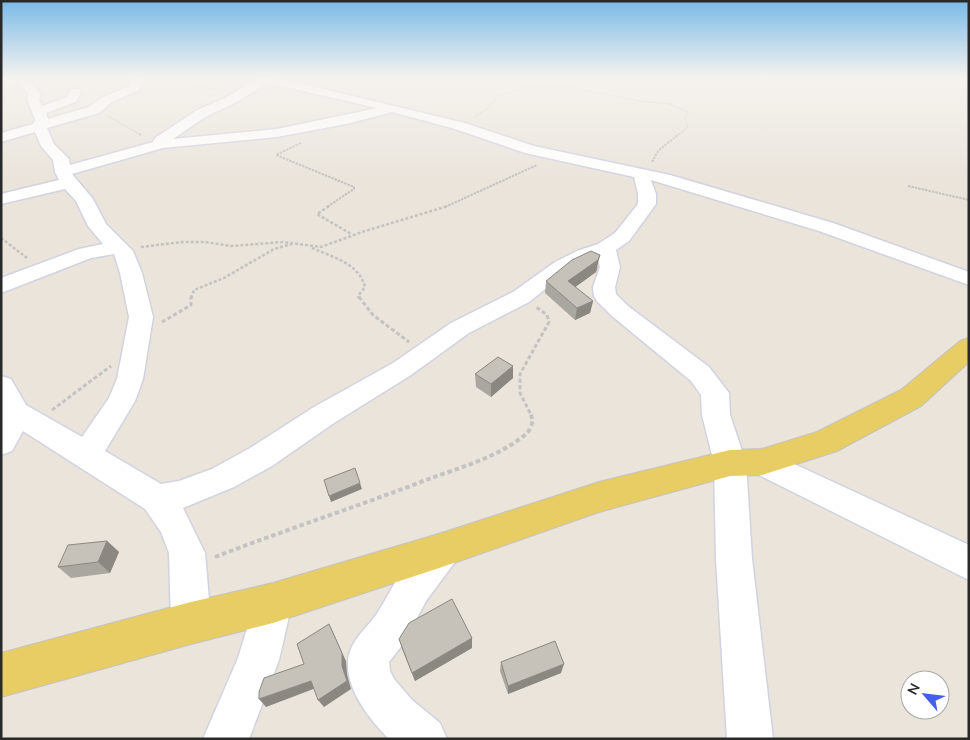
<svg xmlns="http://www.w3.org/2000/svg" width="970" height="740" font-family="Mulish,sans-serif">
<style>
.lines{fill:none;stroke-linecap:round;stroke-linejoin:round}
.minor-casing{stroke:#d1d3e1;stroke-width:3}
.major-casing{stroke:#c3c3c3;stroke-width:2}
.path-far4{stroke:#c3c3c3;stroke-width:1;stroke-dasharray:2 1;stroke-linecap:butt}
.path-far3{stroke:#c3c3c3;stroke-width:2;stroke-dasharray:2.5 1;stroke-linecap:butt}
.path-far2{stroke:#c3c3c3;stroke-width:2.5;stroke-dasharray:3 2;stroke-linecap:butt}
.path-far1{stroke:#c3c3c3;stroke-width:3;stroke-dasharray:4 2.5;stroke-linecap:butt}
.path{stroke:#c3c3c3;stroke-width:4;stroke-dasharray:4.5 3;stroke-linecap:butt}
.minor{fill:#fff;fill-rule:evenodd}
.major{fill:#e7cd64;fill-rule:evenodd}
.wall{fill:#aaa7a0}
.shaded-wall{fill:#8b8882}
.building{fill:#c6c2ba;stroke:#8b8882}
</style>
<rect width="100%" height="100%" fill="#eae4db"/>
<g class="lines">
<g class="minor-casing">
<path id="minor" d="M10 78 27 79 41 94 39 99 42 106 67 97 71 89H79L81 92 76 102 46 113 48 119 89 107 103 97 130 86 133 78H144L139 90 112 102 99 113 47 128 54 144 69 159 70 165 153 142 155 138 197 110 225 98 258 78H277L465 123 534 146 670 175 833 223 969 272V285L819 231 651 180 656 194V204L629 241 616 250 620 267 615 287 616 294 628 306 709 367 729 393 730 415 746 463 752 559 773 739H727L716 559 714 463 702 415 701 395 691 381 612 316 597 301 594 296 593 287 600 267 597 257 569 270 529 302 469 333 411 375 334 423 272 466 234 487 183 508 205 553 211 623 205 637 191 643 177 637 171 623 169 553 161 532 145 509 23 431 12 451 1 455V376L11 379 26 405 82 437 109 398 117 379 129 317 120 273 114 254 91 258 1 293V278L79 249 103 244 88 226 76 201 65 189 1 204V194L59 180 55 172 53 160 41 146 35 132 1 142V133L33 124 35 120 27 99 29 94 19 83 11 80ZM268 83 377 108 277 129 173 139 207 116 233 104ZM392 112 455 129 525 153 634 177 638 194V204L615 233 598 244 577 251 555 262 513 292 451 323 393 363 314 407 250 448 212 469 179 481 161 484 105 451 135 401 143 379 153 317 142 273 133 251 106 224 93 199 72 174 163 148 277 137 351 123Z
M762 449 969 545V580L751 471 747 462 751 453Z
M442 533 455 538 460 550 455 562 426 601 403 644 389 662 390 671 394 679 412 700 440 723 447 739H389C370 720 347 691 348 663 348 643 365 630 376 615 395 587 408 546 442 533Z
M273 584 287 589 292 603 279 660 249 739H203L238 658 259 589Z"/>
</g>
<g class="major-casing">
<path id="major" d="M969 338V362L921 406 837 451 762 475 730 476 599 512 442 567 273 623 191 644 1 697V653L191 602 273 583 442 533 599 482 730 450 762 449 817 432 901 390 960 341Z"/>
</g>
<path class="path-far4" d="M198 87 218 90
M108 116 141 135
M475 117 489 107 498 96 535 85 573 88 639 101 670 104 688 112 685 119 688 127 678 135"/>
<path class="path-far3" d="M139 134 141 135
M301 143 276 155 354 187V189L327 207
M652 162 658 151 679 134
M908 186 969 200
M445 207 537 165"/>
<path class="path-far2" d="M329 206 317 214 351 234
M1 238 27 258
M141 247 182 242H205L231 246 283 242 321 247 362 232 448 206
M312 248C332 257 359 263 365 287L358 296 359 298
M191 298 194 290 224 278 274 249 292 244"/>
<path class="path-far1" d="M359 297 373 315 409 342
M162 322 191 305V297
M52 410 111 366
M530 413 520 393V374L549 322 547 315 536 307"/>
<path class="path" d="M215 557C285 530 356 507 426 480 459 468 499 457 526 434 530 431 531 425 533 421L530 412"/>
<use href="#minor" class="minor"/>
<use href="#major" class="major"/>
</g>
<path class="wall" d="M598 267 596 272 575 287 593 301 590 313 575 320 545 293 546 281Z
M513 366V378L491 397 476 387 475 374Z
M107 541 119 552 110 573 71 578 58 567Z
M472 638V648L415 681 402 649 399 639Z
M501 662 561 673 508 694 500 671Z"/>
<path class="shaded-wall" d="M600 255 596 272 567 293 568 281Z
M593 301 590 313 575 320 577 308Z
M513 366V378L491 397V384Z
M360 483 362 489 331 502 329 496Z
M107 541 119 552 110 573 98 562Z
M329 624 346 661 347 674 351 689 324 707 318 700Z
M472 638V648L415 681 412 673Z
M564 664 561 673 508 694V686Z
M311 681 316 688 266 707 259 699Z"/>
<path class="building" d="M591 251 600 255 598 260 568 281 593 301 577 308 546 281 572 260Z
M498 357 513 366 491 384 475 374Z
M355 468 360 483 329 496 324 480Z
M107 541 98 562 58 567 68 545Z
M452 599 472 638 412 673 399 639 409 623Z
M329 624 342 653V666L347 681 318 700 311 681 259 699V692L264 678 304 664 297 644Z
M555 641 564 664 508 686 501 662Z"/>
<linearGradient id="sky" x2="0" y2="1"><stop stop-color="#7abae7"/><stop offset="0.43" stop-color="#f6f3ef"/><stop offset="1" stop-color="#f6f3ef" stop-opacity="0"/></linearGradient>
<rect width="970" height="181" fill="url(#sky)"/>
<rect width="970" height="740" fill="none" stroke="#292929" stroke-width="5"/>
<g transform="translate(925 695) rotate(298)"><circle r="24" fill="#ffffff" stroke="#a9a9a9"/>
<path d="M0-4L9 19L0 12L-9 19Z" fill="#455eee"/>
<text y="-8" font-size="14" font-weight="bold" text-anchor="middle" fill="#292929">N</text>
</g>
</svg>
